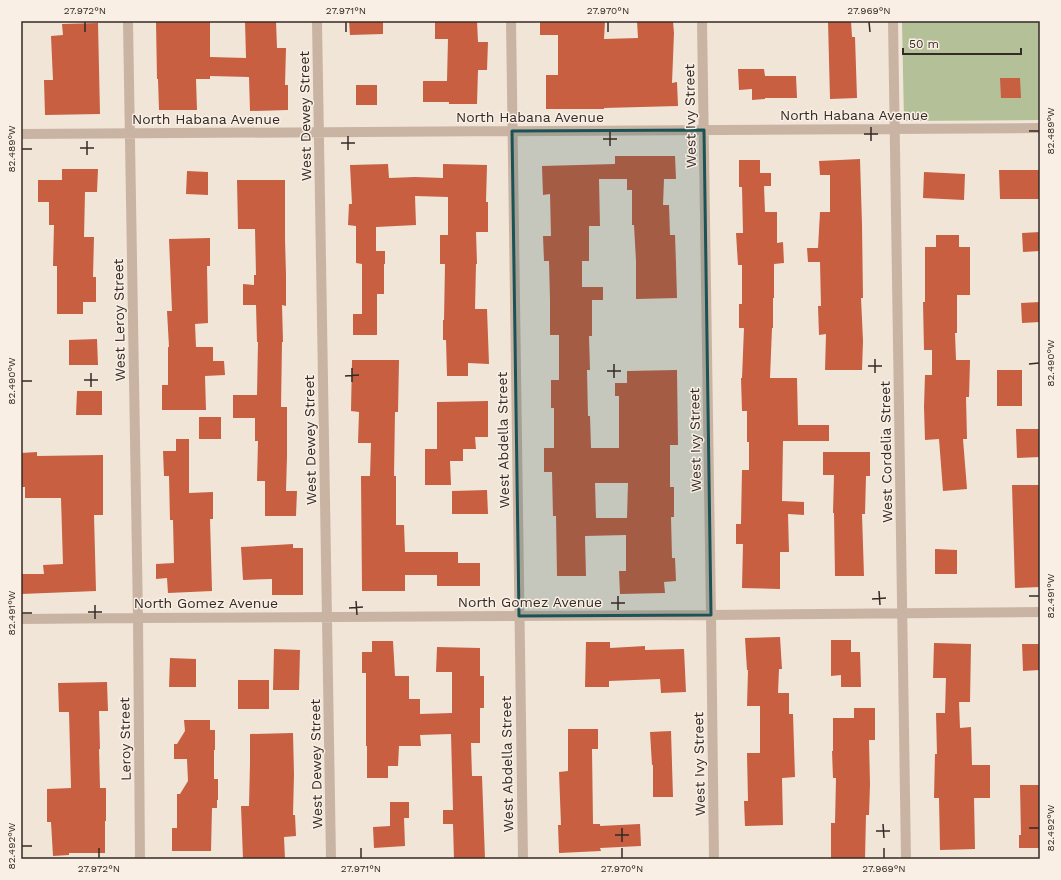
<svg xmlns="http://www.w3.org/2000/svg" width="1061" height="880" font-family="'Work Sans',sans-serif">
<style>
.green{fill:#b3c098}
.building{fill:#c75f40;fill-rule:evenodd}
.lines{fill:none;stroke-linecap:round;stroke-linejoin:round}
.minor{stroke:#c9b4a4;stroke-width:10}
.marked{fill:#1b5255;fill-opacity:0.2;stroke:#1b5255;stroke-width:3;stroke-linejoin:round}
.ticks{fill:none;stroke:#342a26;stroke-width:1.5}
.labels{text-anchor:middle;stroke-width:3;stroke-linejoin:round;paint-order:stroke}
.street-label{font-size:14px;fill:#342a26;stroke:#f9efe4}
.neatline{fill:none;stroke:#342a26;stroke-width:1.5}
.ticks-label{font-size:10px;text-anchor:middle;fill:#342a26}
</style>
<rect width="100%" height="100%" fill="#f1e5d8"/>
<path class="green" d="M902 21H1040V120L904 121Z"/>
<path class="building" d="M156 21H210V57L246 58 245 21H276L277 48H286L285 85H288V110L250 111 249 77 210 76V79H196L197 110H159L158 79H157Z
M349 21H383V34L350 35Z
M435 21H477L478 42H488L487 70H478L477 104H449V102H423V81H447L448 39H435Z
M540 21H605L604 39 638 38 637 21H673L674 33 672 83 677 82 678 106 604 108V109H546V75H558V35H540Z
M828 21H851L852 37H855L857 98 830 99Z
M98 23 100 114 45 115 44 80H53L51 36 63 35 62 24Z
M738 69H764L765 76H796L797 98H765V99L752 100V89L739 90Z
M1000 78H1020L1021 98H1001Z
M356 85H377V105H356Z
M615 156H675L676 179H664L663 205H669L670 235H675L676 264 677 298 636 299V261L634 225H632V190H627V179H599L600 226H589V261H582V287H603V300H592V336H589L590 370H587L588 416H590L591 448H619V396H615V383H627V371L677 370 678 445H670V487H674V517H671L672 558H675L676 581 664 582 665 593 620 594 619 571H626V535L585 536 586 576H557L556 516H553L552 472H544V448H554V408H551V380H559V335H550V300L549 261H544L543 236H551L550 194 543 195 542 166 615 164ZM595 483H628L627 518H596Z
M860 159 862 225 863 298H861L863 341 862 370H825L826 334 819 335 818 306H821L820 262H808L807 248H818L820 212H830V175H820L819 161Z
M739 160H760V173H771V186H764L765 212H777V243L783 242 784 263 774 264V298H773V328H772L770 378H797L798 425H829V441H783L782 501 804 502V515L788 514 789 552H780V589L742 588 743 544H736V524H741L742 470H749V442H747V411H742L741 378H742L744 328H739V304H742V265H738L736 233H743L742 187H739Z
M388 164 389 178 415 177 443 178V164L487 165 486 202H488V232H476L477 264H476L475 309H487L489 364 468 363V376H447L446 340H443V320H444L445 264H440V235H448V197L415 196 416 225 376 227V251H385V264H384V294H377V335H353V314H362V264L356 263V226L348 225 349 204H352L350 165Z
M62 169H98L97 192H85L84 237H94L93 277H96V302H83V314H57V266H53L54 225H49V202H38V180H62Z
M999 170H1040V199H1000Z
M187 171 208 172V195L186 194Z
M924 172 965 174 964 200 923 198Z
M237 180H285V239L286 275V306L282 305 283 342H282L281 407H287V456L286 491H297L296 516H265V481H257L258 441H255V418H233V395H257L258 342H257L256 305H243V284L254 285V275H256L255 229H238Z
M1040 232V251L1023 252 1022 233Z
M936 235H959V247H970V295H957V333H955L956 360H970L969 397H966L967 439H963L967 489 943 491 939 439 925 440 924 407 925 375H932V350H924L923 302H925V247H936Z
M210 238V266H207L208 323 195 324 196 347H213V361H224L225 375 205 376 206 410H162V385H168V347H169L167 311H172L169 239Z
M1040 302V322L1022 323 1021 303Z
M97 339 98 365H69V340Z
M352 360H399L398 412H395L394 476H396V525H404L405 552H458V563H480V586H437V575H405V591H362L361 476H370L371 443H358L359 412 351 411Z
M997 370H1022V406H997Z
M77 391H102V415H76Z
M488 401V437H475L476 449H463V461H450L451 485H425V449H437V402Z
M199 417H221V439H199Z
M1016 429H1040V457L1017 458Z
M176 439H189V493L213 492V519H210L212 591 168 593 167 578 156 579V564L174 563 173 520H170L169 476H164L163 451H176Z
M37 452V456L103 455V515H94L96 591 21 594V574H44L43 565 63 564 61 498H25V487H21V453Z
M823 452H870V476H866L865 514H862L864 576H835L834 513H833L834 475H823Z
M1012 485H1040V587L1015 588Z
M487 490 488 514H452V491Z
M293 544V548H303V595H272V579L243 580 241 547Z
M935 549 957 550V574H935Z
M780 637 782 669H779L778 693H789V714H793L795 777 782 778 783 825 745 826 744 801H748L747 753H760V706H747L748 670H747L745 638Z
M831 640H851V652H860L861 687H841V675L831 676Z
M372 641H393L395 676H409V699H420V714L452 713V672H436L437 647 480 648V676H484V708H480V743H471L472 776H482L485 859H454L453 824H443V810H453L451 734 420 735 421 746H399L398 766H388V778H367V746H366V673H362V652H372Z
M586 642H610V648L645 646V650L684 649 686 692 661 693 660 679 609 681V687H585Z
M934 643 971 644 970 702H959L960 728 971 727 972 765H990V798H974L975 849 940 850 939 798H934L935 754H937L936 713H945L946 678H933Z
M1022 644H1040V670L1023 671Z
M274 649 300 650 299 690H273Z
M170 658 196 659V687H169Z
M238 680H269V709H238Z
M107 682 108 711H99L100 749H99L100 788H106V821H105V853H69V855L53 856 51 822H47V789L71 788 69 712H59L58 683Z
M854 708H875V740H869L870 784 869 815H866L865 859H831V823H835L836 778H833L832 751H833V718H854Z
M184 720H210V730H215V750H214V779H218V800H217V808H212L211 851H172V828H177V794H180L188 781 187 759H174V744H177L185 731Z
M568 729H598V749H592L593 824H600V826L640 824 641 846 600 848 601 851 559 853 558 825H561L559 772 568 771Z
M671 731 673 797H653V765H652L650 732Z
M293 733 294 774 293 815H295L296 836 284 837 285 859H243L241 806H249L250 763V734Z
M1020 785H1040V848H1019V835H1021Z
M390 802H409V818H404L405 846 374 848 373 827 390 826Z"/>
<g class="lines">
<path class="minor" d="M128 21 138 618 140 859
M317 21 331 859
M511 21 523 859
M702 21 711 615 714 859
M893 21 906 859
M21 134 1040 128
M21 619 138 618 711 615 1040 612"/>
</g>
<path class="marked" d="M704 130 711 615 519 616 512 131Z"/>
<path class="ticks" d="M85 22V32M346 22V32M608 22V32M869 22 870 32M871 127V141M1029 131H1039M610 132V146M864 134H878M348 136V150M603 139H617M87 141V155M341 143H355M80 148H94M22 149H32M875 359V373M614 364V378M1029 364 1039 363M868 366H882M352 368V382M607 371H621M91 373V387M345 376 359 375M84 380H98M22 381H32M879 591 880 605M618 596V610M1029 596H1039M872 599 886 598M356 601 357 615M611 603H625M95 605V619M349 608 363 607M88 612H102M22 613H32M883 824 884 838M622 828V842M1029 828H1039M876 831H890M615 835H629M22 846H32M99 848V858M361 848V858M622 848V858M884 848V858"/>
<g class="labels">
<g class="street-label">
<text x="854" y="120">North Habana Avenue</text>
<text transform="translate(305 116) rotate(-91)" y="5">West Dewey Street</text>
<text transform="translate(690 116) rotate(-91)" y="5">West Ivy Street</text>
<text x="530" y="122">North Habana Avenue</text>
<text x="206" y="124">North Habana Avenue</text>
<text transform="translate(119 320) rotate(-91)" y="5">West Leroy Street</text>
<text transform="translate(310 440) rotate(-91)" y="5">West Dewey Street</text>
<text transform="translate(503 440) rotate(-91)" y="5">West Abdella Street</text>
<text transform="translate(695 440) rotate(-91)" y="5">West Ivy Street</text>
<text transform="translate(886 452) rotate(-91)" y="5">West Cordelia Street</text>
<text x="530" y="607">North Gomez Avenue</text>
<text x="206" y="608">North Gomez Avenue</text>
<text transform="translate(125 739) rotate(-91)" y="5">Leroy Street</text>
<text transform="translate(316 764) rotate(-91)" y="5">West Dewey Street</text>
<text transform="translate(507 764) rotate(-91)" y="5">West Abdella Street</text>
<text transform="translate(699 764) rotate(-91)" y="5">West Ivy Street</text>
</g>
</g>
<rect width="1061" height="880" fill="none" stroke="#f9efe4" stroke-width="44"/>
<path d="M903 48v6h118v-6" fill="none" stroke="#342a26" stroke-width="2"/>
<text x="909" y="48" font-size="12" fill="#342a26" stroke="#f9efe4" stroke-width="3" paint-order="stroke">50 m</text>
<rect x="22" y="22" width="1017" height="836" class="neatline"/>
<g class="ticks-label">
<text x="85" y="14">27.972°N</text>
<text x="346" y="14">27.971°N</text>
<text x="608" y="14">27.970°N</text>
<text x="869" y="14">27.969°N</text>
<text transform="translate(1050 131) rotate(-90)" y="4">82.489°W</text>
<text transform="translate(11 149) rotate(-90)" y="4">82.489°W</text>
<text transform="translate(1050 363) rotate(-90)" y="4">82.490°W</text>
<text transform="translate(11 381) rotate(-90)" y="4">82.490°W</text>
<text transform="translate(1050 596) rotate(-90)" y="4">82.491°W</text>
<text transform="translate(11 613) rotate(-90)" y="4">82.491°W</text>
<text transform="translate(1050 828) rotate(-90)" y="4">82.492°W</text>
<text transform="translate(11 846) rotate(-90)" y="4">82.492°W</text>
<text x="99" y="872">27.972°N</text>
<text x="361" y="872">27.971°N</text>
<text x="622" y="872">27.970°N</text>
<text x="884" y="872">27.969°N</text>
</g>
</svg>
